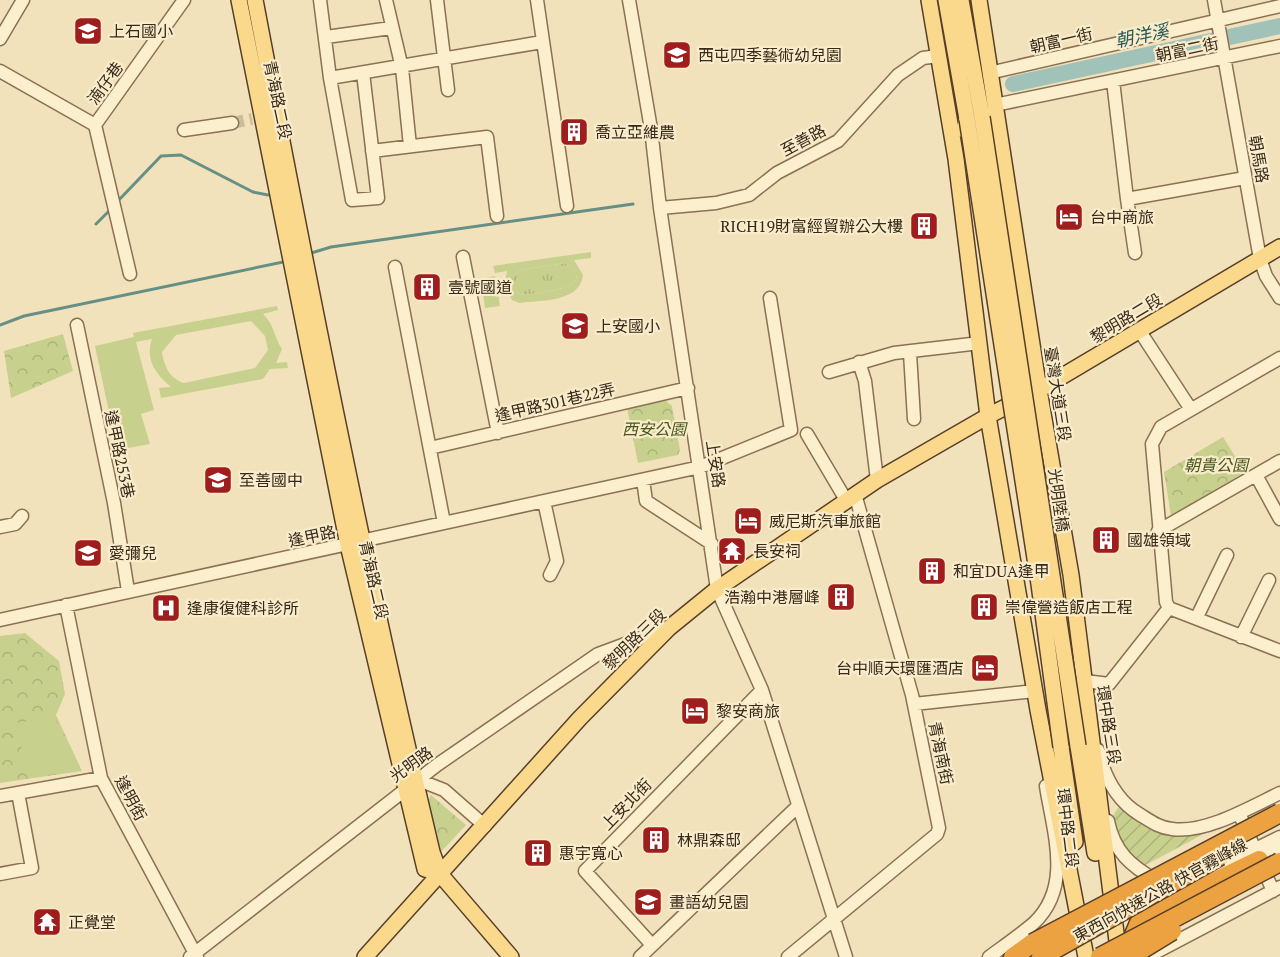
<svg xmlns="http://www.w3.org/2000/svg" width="1280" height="957" font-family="'PT Serif','Noto Sans TC',serif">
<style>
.grass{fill:url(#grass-tufts)}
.park{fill:url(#park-crowns)}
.garden{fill:url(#garden-furrows)}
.pitch{fill:#c8d08e;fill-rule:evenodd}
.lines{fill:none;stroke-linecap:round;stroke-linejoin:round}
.stream{stroke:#669086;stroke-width:3}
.river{stroke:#a0c2b8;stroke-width:16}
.minor-tunnel{stroke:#cdbd9b;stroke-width:12;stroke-dasharray:12 6;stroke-linecap:butt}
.minor-casing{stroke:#8a7153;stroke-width:15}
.major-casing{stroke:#573f28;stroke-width:18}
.highway-casing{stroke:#573f28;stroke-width:21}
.minor{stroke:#fcefce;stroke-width:12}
.major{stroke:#fad98d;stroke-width:15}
.highway{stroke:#eca241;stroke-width:18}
.major-bridge-casing{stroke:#573f28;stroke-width:18;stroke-linecap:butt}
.highway-bridge-casing{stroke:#573f28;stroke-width:21;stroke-linecap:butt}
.major-bridge{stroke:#fad98d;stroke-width:15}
.highway-bridge{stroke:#eca241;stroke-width:18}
.labels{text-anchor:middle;stroke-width:4.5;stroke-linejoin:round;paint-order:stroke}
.poi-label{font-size:16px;fill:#38291a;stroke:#f9eccb;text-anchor:start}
.street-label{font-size:16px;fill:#38291a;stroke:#f9eccb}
.park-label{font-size:16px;font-style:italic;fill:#48561e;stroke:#f9eccb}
.water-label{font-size:18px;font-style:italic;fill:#275956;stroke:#f9eccb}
</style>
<defs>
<pattern id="grass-tufts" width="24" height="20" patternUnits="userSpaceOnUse" patternTransform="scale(1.5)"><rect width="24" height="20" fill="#c8d08e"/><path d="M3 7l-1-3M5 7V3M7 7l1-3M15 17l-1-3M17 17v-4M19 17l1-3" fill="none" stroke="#adb37a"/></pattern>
<pattern id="park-crowns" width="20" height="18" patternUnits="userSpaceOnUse" patternTransform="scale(1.5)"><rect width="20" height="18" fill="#c8d08e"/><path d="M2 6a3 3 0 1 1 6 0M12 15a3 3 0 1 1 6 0" fill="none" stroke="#adb37a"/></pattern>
<pattern id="garden-furrows" width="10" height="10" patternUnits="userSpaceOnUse" patternTransform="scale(1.5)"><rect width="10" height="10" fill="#c8d08e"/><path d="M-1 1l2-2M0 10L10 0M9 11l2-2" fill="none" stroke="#adb37a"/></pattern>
</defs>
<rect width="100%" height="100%" fill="#f2e2bb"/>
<path class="grass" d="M565 263C603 288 537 293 523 295L517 293 511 285 512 277 520 270Z"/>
<path class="park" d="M63 334 73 371 11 398 4 351Z
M665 400 672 406 680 450 678 455 638 463 627 408Z
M1223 437 1245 472 1171 516 1164 472Z
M25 633 59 661 65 694 56 715 82 771 0 783V636Z
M431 795 466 825 439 854 427 802Z"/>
<path class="garden" d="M1119 806 1131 816 1209 831 1142 867 1126 856 1110 821Z"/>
<path class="pitch" d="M591 252V258L574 260 583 275C580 303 540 300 519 303L512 300 504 287 507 271 495 273 493 266ZM565 263C603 288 537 293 523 295L517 293 511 285 512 277 520 270Z
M495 276 500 306 485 308 481 279Z
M277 306 278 310 263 314C274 324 274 337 282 349L276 363 287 362 288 368 270 369 263 379 161 398 159 388 171 387C155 373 145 360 152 339L136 342 154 410 141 414 150 444 117 450 95 346 134 337 133 333ZM251 321 265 336 268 350 255 368 184 383C170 379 164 366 162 352L176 335Z
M54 717 81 770 36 777 10 724Z"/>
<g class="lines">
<path class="stream" d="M116 203 161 156 181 155 253 192 268 195
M96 224 112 208
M308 254 331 247 633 204
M0 325 24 316 288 261"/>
<path class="river" d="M1013 84 1280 26"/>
<path class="minor-tunnel" d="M232 123 252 119"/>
<g class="minor-casing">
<path id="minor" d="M320 0 330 78 352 200 378 198 363 73
M386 0 402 68 410 146
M437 0 448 90
M537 0 567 206
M629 0 651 129 660 208 717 589 762 690 846 957
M1214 0 1260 259 1266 276 1280 298
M326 37 391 28
M0 39 23 0
M0 71 95 125 184 0
M989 73 1280 6
M330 78 542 42
M1113 81 1127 199 1245 178
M995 105 1280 46
M95 125 130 274
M184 130 232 123
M372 151 487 137 497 216
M1127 199 1135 253
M660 208 716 203 749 195 777 173 838 141 898 75 923 58 938 56
M463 257 498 433
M395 267 444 523
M77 325 114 503 128 591
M1139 330 1190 408
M910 353 914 419
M859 362 865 381 877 480
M829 372 894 353 980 343
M807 434 846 500
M430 448 688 388
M1256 475 1280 519
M643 480 646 501 712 544
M544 501 557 561 550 575
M0 527 15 524 22 516
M1158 531 1280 461
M66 605 101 778 197 957
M1169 608 1166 602 1152 444 1161 427 1280 358
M1169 608 1280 651
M1197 617 1227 555
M0 620 700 467 791 430 770 298
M1241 637 1269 580
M1085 681 1109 684 1169 608
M914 704 1035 691
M1098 750C1104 775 1116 800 1139 814 1149 820 1159 828 1172 829 1205 834 1251 807 1280 793
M416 779 444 790 485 826
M0 796 101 778
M1239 813 1273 891
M1108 821C1114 852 1131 866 1157 881
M1259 860 1280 850
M0 874 32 868 18 793
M1183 885 1280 837
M652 945 585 871 762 690
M190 957 437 765 598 654 668 628
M640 957 798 806
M788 957 937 834 939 828 912 695 855 494
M989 957C1004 946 1020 935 1034 923 1073 886 1053 832 1046 786
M1147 957 1280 887"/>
</g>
<g class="major-casing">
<path id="major" d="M239 0 348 545 425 869 440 874
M255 0C309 285 365 570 432 852L440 874 511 957
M929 0 956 159 988 416 1038 710 1086 957
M946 0 967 119 964 130
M961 0 982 117
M979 0 1039 390 1071 575 1119 957
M1078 746 1095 853
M1061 747 1075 842
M365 957 580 718 669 628 717 589 877 480 988 416 1039 390 1280 247"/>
</g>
<g class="highway-casing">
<path id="highway" d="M1128 949 1139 923 1153 911 1259 860
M1013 957 1033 943"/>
</g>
<use href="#minor" class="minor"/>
<use href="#major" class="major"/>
<use href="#highway" class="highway"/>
<g class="major-bridge-casing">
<path id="major-bridge" d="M982 117 1078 746
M967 119 1039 584 1061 747"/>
</g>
<g class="highway-bridge-casing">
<path id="highway-bridge" d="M1033 943 1280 813
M1119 947 1136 953 1172 931
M1041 957 1220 856
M1100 957 1280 862"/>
</g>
<use href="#major-bridge" class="major-bridge"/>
<use href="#highway-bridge" class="highway-bridge"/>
</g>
<defs>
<g id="school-square" transform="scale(1.5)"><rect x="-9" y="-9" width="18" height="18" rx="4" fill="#9f1d1d" stroke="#f9eccb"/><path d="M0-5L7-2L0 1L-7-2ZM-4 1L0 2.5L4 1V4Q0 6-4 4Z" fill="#fff"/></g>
<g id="building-square" transform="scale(1.5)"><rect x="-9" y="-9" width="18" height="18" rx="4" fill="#9f1d1d" stroke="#f9eccb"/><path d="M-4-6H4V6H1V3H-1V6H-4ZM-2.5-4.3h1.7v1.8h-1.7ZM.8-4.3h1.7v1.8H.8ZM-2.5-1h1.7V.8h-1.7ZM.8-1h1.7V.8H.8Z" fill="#fff"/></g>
<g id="hotel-square" transform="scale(1.5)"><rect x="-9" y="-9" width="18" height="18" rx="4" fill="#9f1d1d" stroke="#f9eccb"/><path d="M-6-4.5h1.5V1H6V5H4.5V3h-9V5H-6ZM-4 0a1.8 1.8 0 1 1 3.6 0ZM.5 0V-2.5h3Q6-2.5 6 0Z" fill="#fff"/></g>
<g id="temple-square" transform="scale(1.5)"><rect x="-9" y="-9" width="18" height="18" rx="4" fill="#9f1d1d" stroke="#f9eccb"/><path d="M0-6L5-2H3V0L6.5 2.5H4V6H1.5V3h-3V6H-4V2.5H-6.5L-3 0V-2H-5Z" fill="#fff"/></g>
<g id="hospital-square" transform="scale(1.5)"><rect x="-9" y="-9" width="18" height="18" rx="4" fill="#9f1d1d" stroke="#f9eccb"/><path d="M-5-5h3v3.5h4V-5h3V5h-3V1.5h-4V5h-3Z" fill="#fff"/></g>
</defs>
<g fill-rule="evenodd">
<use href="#school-square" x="88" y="31"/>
<use href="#school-square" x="677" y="55"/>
<use href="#building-square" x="574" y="132"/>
<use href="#hotel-square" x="1069" y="217"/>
<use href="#building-square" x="924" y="226"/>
<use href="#building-square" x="427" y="287"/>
<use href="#school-square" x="575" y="326"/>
<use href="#school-square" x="218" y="480"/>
<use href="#hotel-square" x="748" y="521"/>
<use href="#building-square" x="1106" y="540"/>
<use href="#temple-square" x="732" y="551"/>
<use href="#school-square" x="88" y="553"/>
<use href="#building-square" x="932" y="571"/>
<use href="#building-square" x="841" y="597"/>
<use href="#building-square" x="984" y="607"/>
<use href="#hospital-square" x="166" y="608"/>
<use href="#hotel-square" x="985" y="668"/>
<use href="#hotel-square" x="695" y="711"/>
<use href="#building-square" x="656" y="840"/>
<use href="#building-square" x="538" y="853"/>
<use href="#school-square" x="648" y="902"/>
<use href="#temple-square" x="47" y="922"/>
</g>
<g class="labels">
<g class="poi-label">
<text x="109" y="37">上石國小</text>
<text x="698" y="61">西屯四季藝術幼兒園</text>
<text x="595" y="138">喬立亞維農</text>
<text x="1090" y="223">台中商旅</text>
<text x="903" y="232" text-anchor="end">RICH19財富經貿辦公大樓</text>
<text x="448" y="293">壹號國道</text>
<text x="596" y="332">上安國小</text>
<text x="239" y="486">至善國中</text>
<text x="769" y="527">威尼斯汽車旅館</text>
<text x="1127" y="546">國雄領域</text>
<text x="753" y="557">長安祠</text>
<text x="109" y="559">愛彌兒</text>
<text x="953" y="577">和宜DUA逢甲</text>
<text x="820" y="603" text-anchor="end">浩瀚中港層峰</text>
<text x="1005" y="613">崇偉營造飯店工程</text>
<text x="187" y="614">逢康復健科診所</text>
<text x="964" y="674" text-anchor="end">台中順天環匯酒店</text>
<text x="716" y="717">黎安商旅</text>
<text x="677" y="846">林鼎森邸</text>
<text x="559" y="859">惠宇寬心</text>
<text x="669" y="908">畫語幼兒園</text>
<text x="68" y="928">正覺堂</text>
</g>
<g class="street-label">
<text transform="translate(1061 40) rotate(-13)" y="6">朝富一街</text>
<text transform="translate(1187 49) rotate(-12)" y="6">朝富二街</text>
<text transform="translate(105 83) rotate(-54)" y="6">湳仔巷</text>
<text transform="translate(278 100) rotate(78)" y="6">青海路二段</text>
<text transform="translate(803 140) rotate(-28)" y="6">至善路</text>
<text transform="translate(1259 159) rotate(80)" y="6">朝馬路</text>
<text transform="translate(1126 318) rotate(-31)" y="6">黎明路二段</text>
<text transform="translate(1058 394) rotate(81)" y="6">臺灣大道三段</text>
<text transform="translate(555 402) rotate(-13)" y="6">逢甲路301巷22弄</text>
<text transform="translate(120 454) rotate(78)" y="6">逢甲路253巷</text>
<text transform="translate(716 464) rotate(81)" y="6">上安路</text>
<text transform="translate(1059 500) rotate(82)" y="6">光明陸橋</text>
<text transform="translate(312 536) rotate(-12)" y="6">逢甲路</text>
<text transform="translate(374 580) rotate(77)" y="6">青海路二段</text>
<text transform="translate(634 639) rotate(-44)" y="6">黎明路三段</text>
<text transform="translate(1109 725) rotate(81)" y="6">環中路三段</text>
<text transform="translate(941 753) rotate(78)" y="6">青海南街</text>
<text transform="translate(411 764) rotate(-36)" y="6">光明路</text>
<text transform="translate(131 798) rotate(62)" y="6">逢明街</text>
<text transform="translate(626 804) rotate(-46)" y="6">上安北街</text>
<text transform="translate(1068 828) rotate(83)" y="6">環中路二段</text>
<text transform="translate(1160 890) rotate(-29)" y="6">東西向快速公路 快官霧峰線</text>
</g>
<g class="park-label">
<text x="654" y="435">西安公園</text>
<text x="1216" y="471">朝貴公園</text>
</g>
<g class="water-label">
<text transform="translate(1142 36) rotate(-12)" y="6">朝洋溪</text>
</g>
</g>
</svg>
